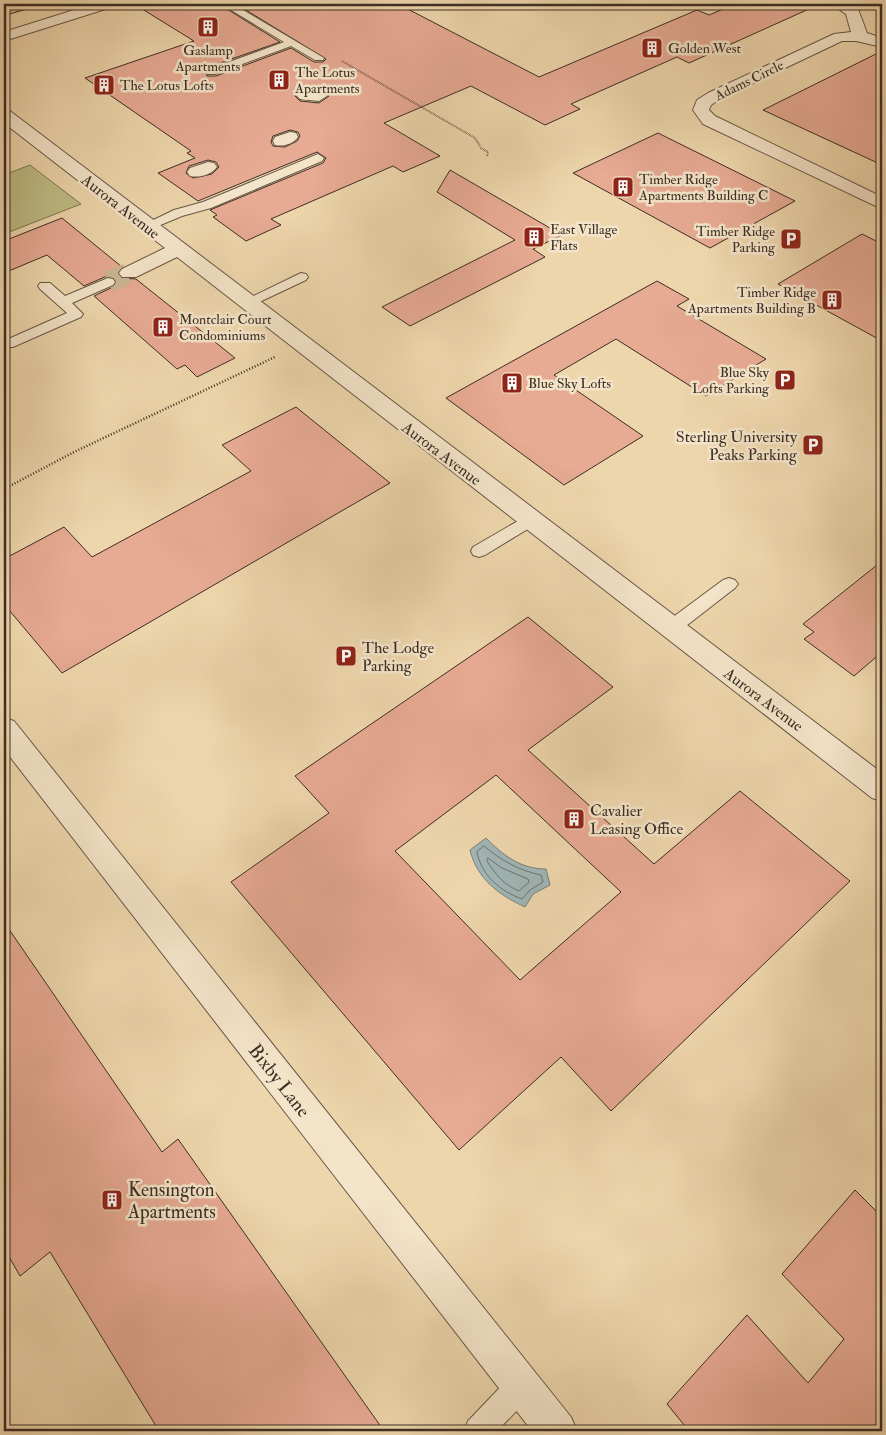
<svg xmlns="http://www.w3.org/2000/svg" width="886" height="1435" font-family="'IM FELL Double Pica',serif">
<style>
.green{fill:#bfbc85;stroke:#7e7555}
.water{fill:#a0b6b6;stroke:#78807c}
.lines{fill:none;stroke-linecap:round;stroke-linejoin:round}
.shore{stroke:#6e726e;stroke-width:1}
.building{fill:#e7aa93;stroke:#3c2e25;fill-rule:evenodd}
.street-tunnel{stroke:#cab491;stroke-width:21;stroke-dasharray:21 11;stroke-linecap:butt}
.lane-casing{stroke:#685847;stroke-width:2}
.street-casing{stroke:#685847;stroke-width:2}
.highway-casing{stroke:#3c2e25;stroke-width:2}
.path-far1{stroke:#3c2e25;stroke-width:2;stroke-dasharray:0.5 1;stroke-linecap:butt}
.path{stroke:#3c2e25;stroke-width:2.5;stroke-dasharray:1 2;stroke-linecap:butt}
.lane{fill:#f4e4c9;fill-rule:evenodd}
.street{fill:#f4e4c9;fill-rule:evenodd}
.highway{fill:#e7bb76;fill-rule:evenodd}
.labels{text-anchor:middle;stroke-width:5;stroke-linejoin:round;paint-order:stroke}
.far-poi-label{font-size:14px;fill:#3c2e25;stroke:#f4e4c9;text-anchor:start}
.far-street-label{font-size:14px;fill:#3c2e25;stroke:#f4e4c9}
.street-label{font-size:16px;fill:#3c2e25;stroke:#f4e4c9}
.poi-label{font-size:16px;fill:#3c2e25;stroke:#f4e4c9;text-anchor:start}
.near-street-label{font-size:19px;fill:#3c2e25;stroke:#f4e4c9}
.near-poi-label{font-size:19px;fill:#3c2e25;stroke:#f4e4c9;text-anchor:start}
</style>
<rect width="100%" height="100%" fill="#eed6ac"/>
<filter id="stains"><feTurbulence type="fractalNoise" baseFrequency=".004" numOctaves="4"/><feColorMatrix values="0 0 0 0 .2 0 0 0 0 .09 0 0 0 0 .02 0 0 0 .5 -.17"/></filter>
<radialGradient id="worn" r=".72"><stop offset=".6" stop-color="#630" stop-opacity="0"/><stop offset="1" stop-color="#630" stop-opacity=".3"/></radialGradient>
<path class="green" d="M30 165 81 204 4 234V175Z"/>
<path class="water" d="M486 838C503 855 520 869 546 869L550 885 533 894 525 907C499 895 477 879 470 850Z"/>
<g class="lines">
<path class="shore" d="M484 846C502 861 518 870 541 875L543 882 530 890 522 899C500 891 481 875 477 852Z
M488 858 502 868 528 879 529 882 519 891C504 885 495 874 487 861Z"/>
</g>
<path class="building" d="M134 4H219L280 42 206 68 207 76H216L291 48 314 62H323L326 59 236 4H398L539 77 697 10 709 15 735 4H820L689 63 677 57 571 104 580 109 545 125 471 86 384 123 440 156 403 172 393 166 271 219 281 225 246 241 213 217 217 215 210 210 323 163 326 158 317 152 198 201 158 173 195 158 187 153 191 151 85 78 194 41ZM302 86 325 91 329 96 319 103 300 101 292 93ZM290 130 298 132 300 136 297 141 285 147 273 146 271 142 273 136ZM208 160 216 162 219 167 212 174 193 178 186 173 189 166Z
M882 51V165L763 110Z
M658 133 795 201 710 248 573 173Z
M450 170 562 235 533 249 545 257 410 326 382 307 515 240 437 192Z
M62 218 122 267 117 273 120 278 136 279 235 358 197 377 185 365 177 369 94 296 115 286 117 281 113 277 107 276 84 286 47 255 4 273V241Z
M862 234 882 244V341L778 284Z
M657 281 689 299 677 306 766 359 706 396 616 339 554 375 643 436 564 485 446 398Z
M296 407 390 483 62 673 4 604V559L64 527 92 557 251 471 222 445Z
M882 561V652L854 676 804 639 814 632 803 624Z
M528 617 613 687 528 750 654 864 740 791 850 881 611 1111 561 1057 459 1150 231 882 329 813 295 776ZM496 775 621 892 520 980 395 851Z
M4 922 162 1152 178 1139 384 1431H159L50 1252 20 1276 4 1248Z
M855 1190 882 1217V1431H689L667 1404 747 1315 808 1383 844 1339 782 1274Z"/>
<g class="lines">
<path class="street-tunnel" d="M108 282 129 273"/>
<g class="lane-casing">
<path id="lane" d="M221 4H233L324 58 323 60H315L291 46 215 74H207V70L284 42Z
M318 154 324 158 322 161 211 208 182 216 151 229H143L141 226 174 210 203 202Z
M301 273 306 274 308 277 306 280 251 306H241L239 303Z
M108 278 113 279 115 282 113 285 72 303 83 314 81 317 13 347H4V341L67 313 40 289 38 286 40 283H50L65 296Z
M530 514 536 516 538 520 536 524 485 555 479 557 473 555 471 551 473 547Z
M729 578 735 580 738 584 735 588 677 633 671 635 665 633 662 628 665 623 723 580Z
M521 1372 531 1376 535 1386 531 1396 497 1431H464L468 1421 511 1376Z"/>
</g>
<g class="street-casing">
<path id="street" d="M93 4H114L112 7 4 41V32Z
M831 4H848L858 9 867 33 882 38V47L856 41H842L720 99 711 105 709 110 715 116 882 197V209L703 124 693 110 697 100 708 93 834 34 851 32 846 14Z
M302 88 325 93 327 96 319 101 300 99 294 93Z
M4 110 10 111 882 773V801L872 798 177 257 136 277H122L119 273 122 269 165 248 4 123Z
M290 132 296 133 298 137C293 144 283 147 275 145L273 141 275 137Z
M208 162 214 163 217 167C211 175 199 178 190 176L187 172 190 168Z
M4 718 14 721 571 1417 577 1431H532L4 749Z"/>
</g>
<g class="highway-casing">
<path id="highway" d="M13 4H34L32 7 4 15V6Z"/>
</g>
<path class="path-far1" d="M342 61 475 138 481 148 488 152 487 156"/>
<path class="path" d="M4 489 74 452 275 357"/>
<use href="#lane" class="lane"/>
<use href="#street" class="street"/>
<use href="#highway" class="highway"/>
</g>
<defs>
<g id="building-square" transform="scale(1.125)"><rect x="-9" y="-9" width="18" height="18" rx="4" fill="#8f2418" stroke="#f4e4c9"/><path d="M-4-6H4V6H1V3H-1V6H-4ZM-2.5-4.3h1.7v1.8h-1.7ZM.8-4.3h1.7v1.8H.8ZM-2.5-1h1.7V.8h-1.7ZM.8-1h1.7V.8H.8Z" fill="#fff"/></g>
<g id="parking-square" transform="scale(1.125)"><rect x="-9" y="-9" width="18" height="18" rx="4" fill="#8f2418" stroke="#f4e4c9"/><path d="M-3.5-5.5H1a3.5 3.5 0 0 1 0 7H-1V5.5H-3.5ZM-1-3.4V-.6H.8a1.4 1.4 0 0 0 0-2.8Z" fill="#fff"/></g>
</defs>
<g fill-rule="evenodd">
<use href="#building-square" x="208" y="27"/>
<use href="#building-square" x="652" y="48"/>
<use href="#building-square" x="279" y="80"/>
<use href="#building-square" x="104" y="85"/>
<use href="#building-square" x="623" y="187"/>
<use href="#building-square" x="534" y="237"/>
<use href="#parking-square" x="791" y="239"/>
<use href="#building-square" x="832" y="300"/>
<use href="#building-square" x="163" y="327"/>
<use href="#parking-square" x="785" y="380"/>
<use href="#building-square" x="512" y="383"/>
<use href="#parking-square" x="813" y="445"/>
<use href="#parking-square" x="346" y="656"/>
<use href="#building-square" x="574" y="819"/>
<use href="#building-square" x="112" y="1200"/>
</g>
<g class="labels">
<g class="far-poi-label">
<text x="668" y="53">Golden West</text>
<text x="208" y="55" text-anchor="middle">Gaslamp<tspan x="208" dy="16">Apartments</tspan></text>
<text x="295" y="77">The Lotus<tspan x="295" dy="16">Apartments</tspan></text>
<text x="120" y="90">The Lotus Lofts</text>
<text x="639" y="184">Timber Ridge<tspan x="639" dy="16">Apartments Building C</tspan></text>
<text x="550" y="234">East Village<tspan x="550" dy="16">Flats</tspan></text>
<text x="775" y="236" text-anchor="end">Timber Ridge<tspan x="775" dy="16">Parking</tspan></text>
<text x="816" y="297" text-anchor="end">Timber Ridge<tspan x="816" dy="16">Apartments Building B</tspan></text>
<text x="179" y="324">Montclair Court<tspan x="179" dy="16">Condominiums</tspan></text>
<text x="769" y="377" text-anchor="end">Blue Sky<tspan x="769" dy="16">Lofts Parking</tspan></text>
<text x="528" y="388">Blue Sky Lofts</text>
</g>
<g class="far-street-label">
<text transform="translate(749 80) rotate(-26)" y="5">Adams Circle</text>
</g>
<g class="street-label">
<text transform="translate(121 206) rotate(38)" y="6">Aurora Avenue</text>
<text transform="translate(442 453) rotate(37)" y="6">Aurora Avenue</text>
<text transform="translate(764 699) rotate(37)" y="6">Aurora Avenue</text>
</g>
<g class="poi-label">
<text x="797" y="442" text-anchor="end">Sterling University<tspan x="797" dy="18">Peaks Parking</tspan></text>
<text x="362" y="653">The Lodge<tspan x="362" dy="18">Parking</tspan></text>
<text x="590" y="816">Cavalier<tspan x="590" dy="18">Leasing Office</tspan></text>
</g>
<g class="near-street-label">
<text transform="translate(280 1080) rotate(52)" y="7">Bixby Lane</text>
</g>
<g class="near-poi-label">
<text x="128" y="1196">Kensington<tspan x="128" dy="22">Apartments</tspan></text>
</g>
</g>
<rect width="886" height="1435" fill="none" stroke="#eed6ac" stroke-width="20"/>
<rect x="5" y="5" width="876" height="1425" fill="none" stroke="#3c2e25" stroke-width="2.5"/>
<rect x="10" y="10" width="866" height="1415" fill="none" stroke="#3c2e25"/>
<rect width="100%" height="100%" filter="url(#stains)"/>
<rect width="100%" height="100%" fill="url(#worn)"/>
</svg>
